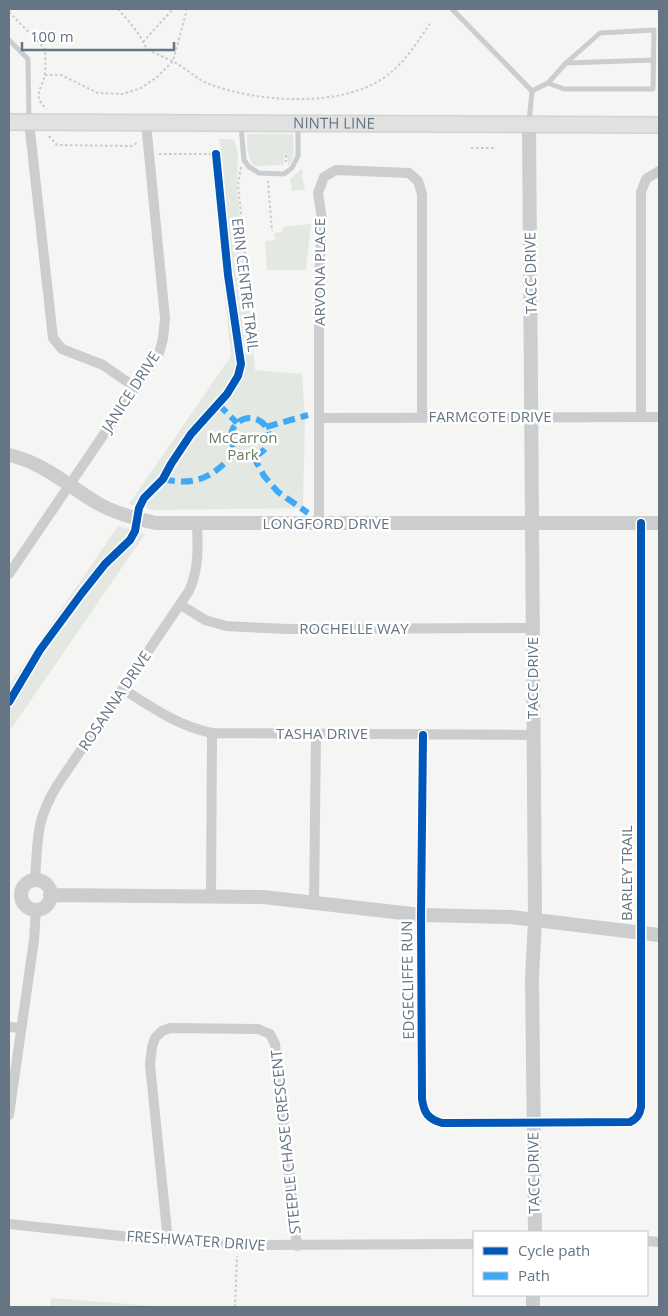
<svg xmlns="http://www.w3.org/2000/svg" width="668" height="1316" font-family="'Open Sans',sans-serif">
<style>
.green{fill:#e4e8e2}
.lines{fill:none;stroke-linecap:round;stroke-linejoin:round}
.secondary-casing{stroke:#d1d2d2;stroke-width:18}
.path{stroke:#cacaca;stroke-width:2;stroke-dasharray:2.5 2.5;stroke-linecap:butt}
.service{stroke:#cbcdce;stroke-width:5}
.minor{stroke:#cbcdce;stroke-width:10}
.tertiary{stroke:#cbcdce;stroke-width:14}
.secondary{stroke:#e0e1e0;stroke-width:15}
.quiet{stroke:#3fa9f5;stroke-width:6;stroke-dasharray:12 6;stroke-linecap:butt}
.cycleway-casing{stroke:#fff;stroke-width:11}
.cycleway{stroke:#0057b8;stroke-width:8}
.labels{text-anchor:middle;stroke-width:5;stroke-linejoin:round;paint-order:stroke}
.street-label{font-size:15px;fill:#667583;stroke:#fff}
.park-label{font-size:15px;fill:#687b65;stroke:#fff}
</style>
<rect width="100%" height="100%" fill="#f5f5f4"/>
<path class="green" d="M247 134H293C293 145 296 158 288 166L287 154 284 155V165L254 166C247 158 247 144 247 134Z
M219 139H232L235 142 238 154 237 190 245 270H246L255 370 302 374 305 419 303 508 153 510 129 504 231 356 210 152H221Z
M301 169 303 170 302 176 305 190 292 191 290 179Z
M311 224 306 270H267L265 241 275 240 274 233 283 232 282 227Z
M118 526 145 534 9 732V686Z
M51 1298 166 1307H50Z"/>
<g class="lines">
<g class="secondary-casing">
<g id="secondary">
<path id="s1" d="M9 122 659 125"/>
</g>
</g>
<path class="path" d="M118 9C126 18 135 28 141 38 144 42 144 45 147 48 156 55 165 57 174 62 186 68 196 79 209 84 256 102 338 108 382 79 404 65 417 42 431 22
M9 12 45 49C45 57 46 65 45 73 44 87 30 95 47 109
M143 42 173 9
M45 75H61L98 93 123 94 141 88 157 77 173 61 187 9
M49 136 57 145 132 146 138 142
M471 148H495
M159 154H216
M286 155V162
M241 167 238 185 246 264
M269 181 268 182 272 231
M235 1307 237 1256"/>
<path class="service" d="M452 9 532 91
M9 40 28 59 29 121
M566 63 653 60
M529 122 532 91 548 83 566 63 600 33 654 30 653 89H564L548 83
M241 126 244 160 249 167 259 173 284 174 292 168 298 156V126"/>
<path class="minor" d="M29 122 53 338 62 349 103 365 136 388
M641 417V192L646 179 659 171
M320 418 659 417
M319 524V281L322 220 318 193 324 177 336 170 409 173 418 181 422 194V418
M9 574 159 353 163 339 165 318 146 123
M181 605 205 620 226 626 244 627 288 629 533 628
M123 689C151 707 178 726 212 733L533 735
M423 735 421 915 422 1099C424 1113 428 1119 442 1123L630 1122C637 1119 640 1114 641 1107V523
M35 880C38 839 35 821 58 784L189 591C199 569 198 548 197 524
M211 897 212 733
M314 903 316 734
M9 1027 21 1028
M9 1115 34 940 36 909
M9 1224 168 1241 237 1245 474 1244
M168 1241 150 1065 152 1047 155 1038 162 1031 170 1028 258 1029 270 1034 275 1044 297 1246
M647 1241 659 1242"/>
<path class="tertiary" d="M529 124 535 920 532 977 535 1232
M9 455C42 462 69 486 97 503 115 513 136 519 156 523H659
M21 895a15 15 0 1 1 30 0a15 15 0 1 1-30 0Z
M50 895 263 897 421 915 511 917 659 935
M533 1307V1295"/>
<use href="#secondary" class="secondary"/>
<path class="quiet" d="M218 404 237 423
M231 437a19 19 0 1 1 38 0a19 19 0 1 1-38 0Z
M266 427 308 415
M253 456 264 476 278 492 308 513
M163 479C196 487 215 476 236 451"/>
<g class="cycleway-casing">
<path id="cycleway" d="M9 702 40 650 82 593 105 564 130 540 135 531 139 508 144 498 163 479 171 464 191 434 227 394 238 376 241 364 228 275 216 154
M423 735 421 915 422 1099C424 1113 428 1119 442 1123L630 1122C637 1119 640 1114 641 1107V523"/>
</g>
<use href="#cycleway" class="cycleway"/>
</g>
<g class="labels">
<g class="street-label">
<text dy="5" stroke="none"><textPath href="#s1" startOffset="325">NINTH LINE</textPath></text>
<text transform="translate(320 272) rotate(-90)" y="5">ARVONA PLACE</text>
<text transform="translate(531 273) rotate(-91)" y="5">TACC DRIVE</text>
<text transform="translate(245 285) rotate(83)" y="5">ERIN CENTRE TRAIL</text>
<text transform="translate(131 392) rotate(-57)" y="5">JANICE DRIVE</text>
<text x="490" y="422">FARMCOTE DRIVE</text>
<text x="326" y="529">LONGFORD DRIVE</text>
<text x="354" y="634">ROCHELLE WAY</text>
<text transform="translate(533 678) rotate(-90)" y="5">TACC DRIVE</text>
<text transform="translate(115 701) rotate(-56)" y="5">ROSANNA DRIVE</text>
<text x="322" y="739">TASHA DRIVE</text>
<text transform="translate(627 873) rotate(-90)" y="5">BARLEY TRAIL</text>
<text transform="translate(408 980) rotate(-91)" y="5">EDGECLIFFE RUN</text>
<text transform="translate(286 1142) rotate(-96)" y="5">STEEPLE CHASE CRESCENT</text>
<text transform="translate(534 1173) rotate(-91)" y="5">TACC DRIVE</text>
<text transform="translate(196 1241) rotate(4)" y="5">FRESHWATER DRIVE</text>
</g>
<g class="park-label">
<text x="243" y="443">McCarron<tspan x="243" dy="17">Park</tspan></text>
</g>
</g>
<rect width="668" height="1316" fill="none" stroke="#667583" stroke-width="20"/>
<rect x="473" y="1231" width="175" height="65" fill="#ffffff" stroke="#c2c8cd"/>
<rect x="483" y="1247" width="25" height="8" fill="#0057b8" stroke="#c2c8cd"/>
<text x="518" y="1256" font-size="15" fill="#667583">Cycle path</text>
<rect x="483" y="1272" width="25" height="8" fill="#3fa9f5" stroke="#c2c8cd"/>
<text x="518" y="1281" font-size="15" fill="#667583">Path</text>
<path d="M22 42v8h152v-8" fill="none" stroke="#667583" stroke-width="2.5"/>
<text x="30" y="42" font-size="15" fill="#667583" stroke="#ffffff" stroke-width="4" paint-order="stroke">100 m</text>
</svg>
